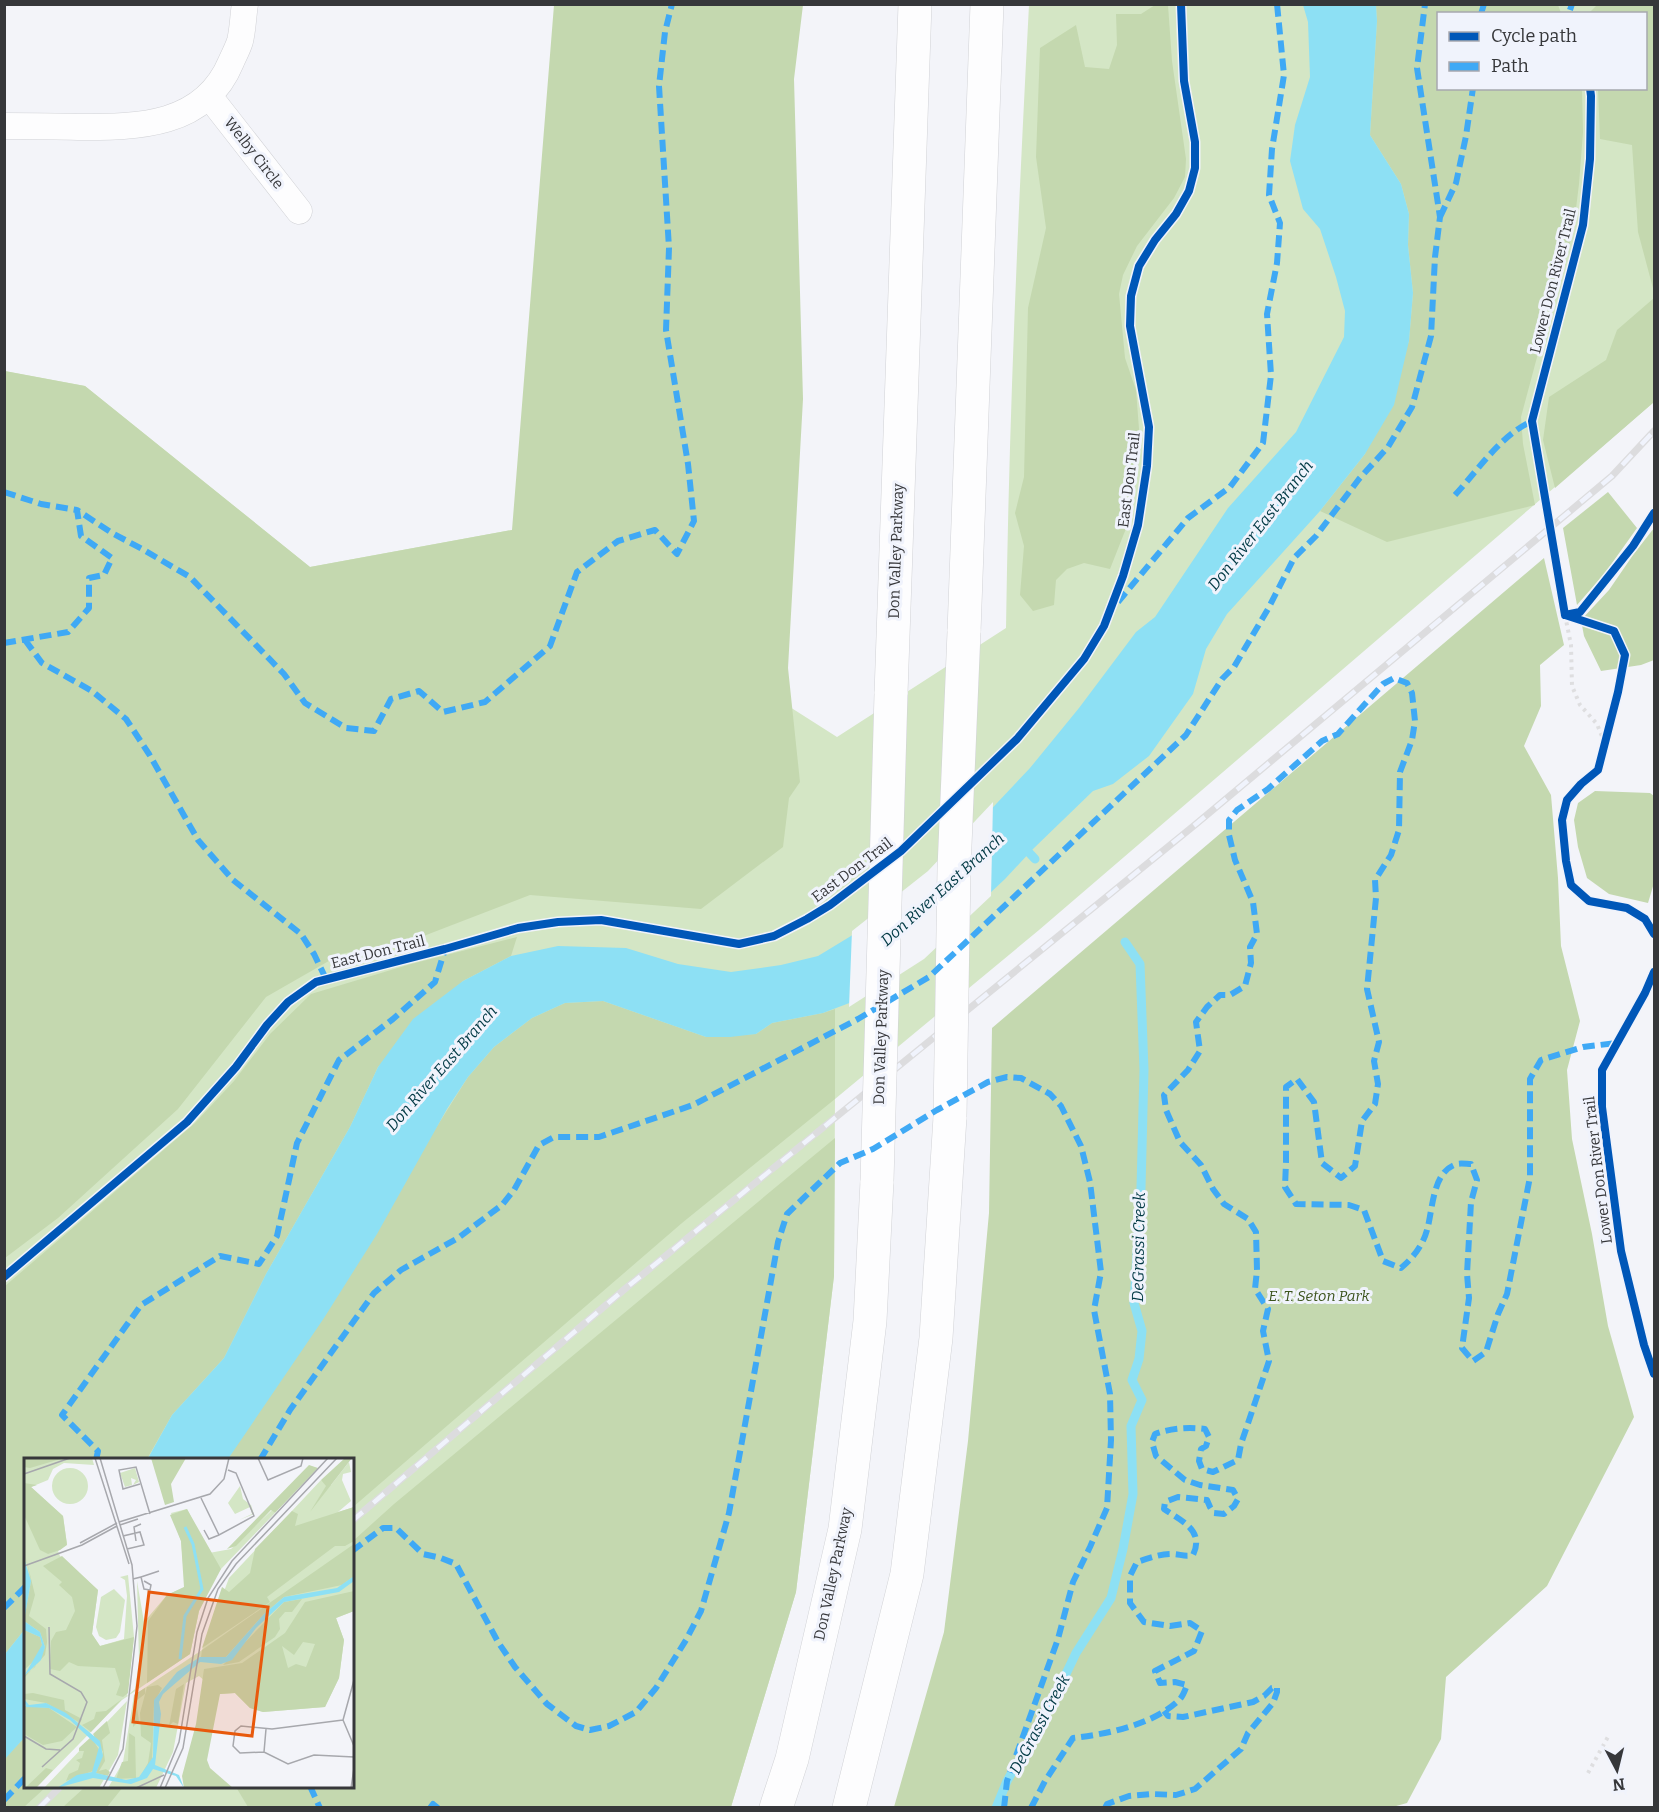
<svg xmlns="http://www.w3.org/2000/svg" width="1659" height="1812" font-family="Bitter,serif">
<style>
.green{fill:#d4e6c5;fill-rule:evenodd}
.forest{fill:#c4d8af}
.water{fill:#8de0f4}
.pier{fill:#f3f4f9}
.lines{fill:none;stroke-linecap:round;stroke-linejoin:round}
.stream{stroke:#8de0f4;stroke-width:9}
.minor-casing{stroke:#d1d2d6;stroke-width:27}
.motorway-casing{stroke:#d1d2d6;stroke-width:34}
.path{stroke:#dedee0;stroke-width:4;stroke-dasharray:3 4.5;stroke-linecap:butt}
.minor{stroke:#fdfdfe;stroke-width:26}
.motorway{stroke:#fdfdfe;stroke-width:33}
.rail-casing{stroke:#dcdcde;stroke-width:7}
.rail{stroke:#f0f3fc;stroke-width:4.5;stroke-dasharray:14;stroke-linecap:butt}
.motorway-bridge-casing{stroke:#d1d2d6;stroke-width:34;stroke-linecap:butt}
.motorway-bridge{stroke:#fdfdfe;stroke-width:33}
.quiet{stroke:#3fa9f5;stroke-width:6;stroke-dasharray:12 6;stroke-linecap:butt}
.cycleway-casing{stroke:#f0f3fc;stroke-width:11}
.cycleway{stroke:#0057b8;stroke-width:8}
.labels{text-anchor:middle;stroke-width:6;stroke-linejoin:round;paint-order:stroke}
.street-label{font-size:15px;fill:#36373a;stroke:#f0f3fc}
.park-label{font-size:15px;font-style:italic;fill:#3c541d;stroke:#f0f3fc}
.water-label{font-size:16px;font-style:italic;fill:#003944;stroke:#f0f3fc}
.inset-river{fill:none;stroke:#8de0f4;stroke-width:3}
.inset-road{fill:none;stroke:#a7a8ad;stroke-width:1.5}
.view{fill:#e8590c;fill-opacity:0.15;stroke:#e8590c;stroke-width:3}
.inset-edge{fill:none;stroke:#36373a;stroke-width:3}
</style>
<rect width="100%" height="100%" fill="#f3f4f9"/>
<path class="green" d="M1029 5H1654V402L1039 930 835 1099 834 1276 796 1592 731 1807H5L4 371 85 386 310 567 512 530 837 737 1006 628C1009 420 1018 212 1029 5ZM1438 14H1646V88H1438ZM26 1460H352V1786H26Z"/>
<path class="forest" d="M554 5H803L794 79 803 399 788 668 800 782 789 798 783 847 701 909 530 895 421 937 341 954 266 997 178 1109 58 1218 5 1258V371L85 386 310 567 512 530Z
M1155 5H1168L1172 61 1186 159 1185 177 1174 198 1137 246 1123 275 1119 294 1125 358 1136 390 1139 429 1136 478 1127 526 1110 569 1084 563 1067 569 1056 580 1054 605 1033 611 1020 595 1024 546 1015 513 1024 477 1028 308 1046 228 1036 157 1040 48 1076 25 1085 67 1109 69 1117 45 1116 14H1141Z
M1376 5H1558L1561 13 1438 14V88L1582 89 1583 132 1579 184 1573 233 1555 290 1521 417 1523 444 1535 505 1387 542 1320 511 1365 454 1409 341 1413 293 1408 245 1409 214 1401 184 1370 135 1377 21Z
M1597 5H1654V292L1638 232 1632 145 1600 139 1598 89 1646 88V14L1589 13Z
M1654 298V402L1555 488 1543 440 1549 397 1606 360 1617 330Z
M1608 492 1637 528 1605 573 1577 605 1563 528Z
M1654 528V660L1641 665 1601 671 1584 636 1581 620 1609 590 1633 555Z
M1544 558 1564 645 1540 665 1541 706 1524 746 1551 795 1558 878 1561 946 1580 1021 1567 1070 1572 1139 1592 1234 1608 1326 1634 1417 1547 1586 1446 1677 1441 1739 1407 1803 1389 1808 894 1807 944 1632 968 1441 989 1213 992 1028Z
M1595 791 1650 793 1654 796V883L1648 903 1609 894 1587 878 1578 847 1574 820 1578 803Z
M517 937 511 956 463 981 378 1067 350 1127 266 1274 224 1358 172 1415 147 1459 26 1460 25 1629 5 1654V1286L195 1123 234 1081 270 1034 311 994 411 964Z
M603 1001 706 1037 756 1034 772 1023 823 1013 835 1009V1099L682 1223 353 1507 352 1460H227L468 1077 494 1047 532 1018 565 1003Z
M835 1138 834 1276 796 1592 731 1807H248L236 1787 352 1786 353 1541 394 1504Z
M25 1737 26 1786 46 1787 24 1807H5L4 1759Z
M85 1787V1786L123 1787 107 1807H63Z"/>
<path class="water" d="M1303 5H1376L1377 21 1370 135 1401 184 1409 214 1408 245 1413 293 1409 341 1394 405 1365 454 1320 511 1227 614 1206 649 1193 694 1149 756 1113 784 1093 791 1033 849 1005 879 922 957 852 1002 823 1013 772 1023 756 1034 730 1037H706L603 1001 565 1003 532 1018 494 1047 468 1077 447 1109 377 1234 324 1318 228 1459 147 1460 172 1415 224 1358 266 1274 350 1127 378 1067 413 1019 463 981 511 956 558 946 626 948 678 964 731 972 781 965 818 956 851 936 930 874 1030 768 1079 708 1136 632 1155 617 1228 508 1296 432 1344 337 1345 311 1336 277 1320 229 1303 209 1290 161 1295 125 1310 77 1308 22Z
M25 1629V1737L5 1759V1654Z"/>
<path class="pier" d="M993 802 991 896 924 959 849 1007 852 931 928 871Z"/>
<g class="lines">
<path class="stream" d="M1022 845 1035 859
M996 1808 1007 1781 1053 1701 1076 1653 1111 1598 1123 1549 1133 1494 1131 1426 1142 1400 1132 1380 1139 1359 1142 1331 1134 1303 1141 1188 1144 1070 1140 964 1125 942"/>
<g class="minor-casing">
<path id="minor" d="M209 96 299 211
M4 126C29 126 53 126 78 127 138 127 204 127 231 62 234 55 238 48 240 41 243 29 243 16 245 4"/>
</g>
<g class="motorway-casing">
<path id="motorway" d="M964 632 987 4
M891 694 915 4
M776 1808 792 1759 845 1529 870 1321 877 1181
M849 1808 907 1574 936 1338 950 1117"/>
</g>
<path class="path" d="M1565 615 1571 645 1572 686 1580 705 1597 724 1605 744
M1588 1773 1609 1735"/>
<use href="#minor" class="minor"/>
<use href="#motorway" class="motorway"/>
<g class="rail-casing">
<path id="rail" d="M352 1521 626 1288 1196 824 1612 476 1654 431
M39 1808 61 1786"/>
</g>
<use href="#rail" class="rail"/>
<g class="motorway-bridge-casing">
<path id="motorway-bridge" d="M950 1117 954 869 964 632
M877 1181 891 694"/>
</g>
<use href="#motorway-bridge" class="motorway-bridge"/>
<path class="quiet" d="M1570 10 1572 4
M1481 14 1484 4
M1440 217 1456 183 1466 136 1473 88
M4 492 41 504 77 510
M1455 495C1479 469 1500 436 1532 421
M1118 602 1188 518 1230 487 1263 443 1271 375 1267 314 1277 263 1280 223 1269 195 1272 149 1284 75 1277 4
M25 640 42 663 92 691 126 719 149 754 198 840 233 880 301 934 314 954 326 979
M4 643 68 632 89 608V578L104 575 112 558 81 536 77 510 112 533 142 549 190 577 284 674 305 703 346 728 374 731 391 699 419 691 443 712 485 702 550 646 577 572 618 541 655 530 677 554 694 521 688 464 666 330 669 248 659 86 665 32 672 4
M96 1460 98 1451 62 1415 141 1305 220 1256 259 1264 277 1236 297 1143 339 1060 393 1019 435 982 445 949
M260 1460 290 1410 374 1293 401 1270 458 1238 502 1205 514 1190 539 1145 554 1137H599L693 1105 858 1019 929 977 1186 735 1222 679 1234 667 1268 609 1294 558 1316 536 1359 479 1388 447 1412 407 1431 336 1435 257 1440 217 1417 68 1425 4
M352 1551 383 1528H396L423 1554 441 1558 456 1564 498 1642 515 1667 547 1704 576 1726 590 1730 609 1726 636 1712 656 1688 686 1640 701 1611 729 1513 778 1242 787 1214 840 1163 873 1149 937 1110 988 1082 1007 1077 1021 1078 1050 1094 1061 1106 1081 1146 1090 1182 1101 1272 1094 1310 1110 1394 1111 1440 1107 1508 1090 1547 1073 1582 1058 1639 1007 1781 1004 1808
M4 1608 26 1586
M310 1786 320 1808
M4 1800 26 1777
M430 1808 433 1804 438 1808
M1031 1808 1045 1781 1073 1738C1107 1734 1152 1725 1178 1701 1183 1697 1185 1690 1187 1685L1175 1682 1160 1683 1155 1671 1194 1651 1202 1631 1190 1623 1170 1626 1144 1622 1130 1603V1576L1137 1562C1149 1558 1160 1554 1172 1554 1180 1554 1184 1557 1193 1555 1205 1530 1181 1521 1164 1509L1165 1502 1178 1497 1207 1500 1210 1507 1214 1513 1224 1514 1234 1506 1238 1499 1233 1490 1200 1485 1185 1480 1156 1456 1152 1442 1155 1434C1171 1428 1189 1427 1205 1429L1209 1437 1206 1446 1201 1449 1199 1461 1202 1469 1213 1472 1238 1460 1241 1444 1269 1361 1263 1331 1268 1309 1255 1289 1257 1270 1256 1232 1248 1219 1224 1204 1213 1189 1201 1165 1180 1142 1166 1110 1164 1095 1188 1070 1200 1051 1196 1022 1207 1007 1220 995H1230L1245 986 1251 963 1250 947 1257 934 1253 902 1235 860 1229 835V820L1237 810 1268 789 1322 741 1338 734 1383 684 1394 678 1407 683 1412 693 1415 721 1412 740 1400 772 1399 830 1391 855 1375 880 1376 898 1367 989 1379 1042 1374 1061 1378 1084 1375 1104 1362 1121 1355 1166 1341 1178 1322 1163 1314 1102 1297 1079 1286 1087V1162L1285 1187 1296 1204 1349 1205 1364 1210 1383 1261 1401 1268C1413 1258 1423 1245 1427 1230 1433 1210 1432 1171 1457 1164 1461 1163 1467 1164 1471 1164L1477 1180 1471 1202 1467 1274 1469 1298 1462 1348 1473 1361 1486 1352 1498 1314 1507 1294 1530 1177V1079L1541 1060 1583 1047 1616 1043
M1105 1808 1107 1804 1129 1796 1152 1794 1176 1795 1195 1789 1241 1749 1248 1733 1273 1703 1277 1692V1687L1272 1688 1264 1696 1253 1702 1183 1717 1168 1716 1164 1711"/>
<g class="cycleway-casing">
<path id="cycleway" d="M1565 615 1532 421 1583 225 1590 159 1591 96 1590 88
M1565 615 1614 631 1625 655 1618 692 1598 770 1581 784 1567 800 1562 820 1566 861 1571 885 1589 901 1627 908 1645 919 1654 934
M1565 615 1580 612 1633 546 1654 513
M1654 972 1645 993 1602 1070V1107L1621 1251 1644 1345 1654 1374
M4 1277 187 1122 236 1067 267 1025 288 1002 316 982 445 949 518 928 558 922 601 920 739 944 774 936 807 919 830 905 901 851 1017 739 1084 659 1104 626 1123 576 1138 525 1147 466 1149 427 1130 326 1131 296 1139 266 1155 240 1176 214 1189 191 1195 168V142L1184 81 1181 4"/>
</g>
<use href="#cycleway" class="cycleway"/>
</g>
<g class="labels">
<g class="street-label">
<text transform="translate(254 153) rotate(52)" y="5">Welby Circle</text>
<text transform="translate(1553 281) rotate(-76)" y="5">Lower Don River Trail</text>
<text transform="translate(1129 480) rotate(-83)" y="5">East Don Trail</text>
<text transform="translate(896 551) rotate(-88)" y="5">Don Valley Parkway</text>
<text transform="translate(852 870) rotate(-37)" y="5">East Don Trail</text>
<text transform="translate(378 952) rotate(-14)" y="5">East Don Trail</text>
<text transform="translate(881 1037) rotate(-88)" y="5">Don Valley Parkway</text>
<text transform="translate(1598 1170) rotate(-97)" y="5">Lower Don River Trail</text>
<text transform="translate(833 1574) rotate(-78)" y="5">Don Valley Parkway</text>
</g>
<g class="park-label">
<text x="1319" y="1301">E. T. Seton Park</text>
</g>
<g class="water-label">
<text transform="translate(1260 525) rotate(-52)" y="6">Don River East Branch</text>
<text transform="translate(942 889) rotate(-42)" y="6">Don River East Branch</text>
<text transform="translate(441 1068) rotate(-49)" y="6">Don River East Branch</text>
<text transform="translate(1138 1247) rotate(-89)" y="6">DeGrassi Creek</text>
<text transform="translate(1039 1724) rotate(-62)" y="6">DeGrassi Creek</text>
</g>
</g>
<g transform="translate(24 1458)">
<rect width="330" height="330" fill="#f3f4f9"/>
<path d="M0 0H68L70 7 40 5 29 11 24 22 7 29 39 58 43 86 34 93 36 98 74 132 68 176 76 188 100 181 103 138 101 122 96 119 104 117 110 179 103 238 111 231 115 203 113 123 120 164 143 137 161 129 157 83 147 55 163 51 185 95 207 91 248 52 251 55 197 111 188 124 175 153 166 196 98 242 12 330H0ZM325 4 327 14 319 16 318 22 327 43 314 54 330 49V153L312 160 320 182 315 220 301 249 239 254 226 250 211 235 196 236 175 218 162 225 149 294 132 330H84L99 304 110 237 178 192 205 120 297 22 307 27ZM28 28a18 18 0 1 1 36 0a18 18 0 1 1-36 0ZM111 10 115 24 109 27 112 22 107 20 108 27 101 29 96 15ZM216 28 219 41 227 47 230 56 215 62 228 56 226 49 211 56 204 45ZM90 131 101 142 96 174 92 180 82 182 75 178 72 169 77 139ZM103 243 94 297 75 330H20Z" fill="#d4e6c5"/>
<path d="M0 0H40L6 10 0 9ZM127 0H162L147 26 150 44 141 47ZM321 0H328L286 54 302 28 297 22ZM285 7 294 10 251 55 247 52 212 88 203 91ZM0 25 13 27 7 29 39 58 43 87 36 92 24 96 16 92 0 57ZM330 49V83L321 88H311L243 139 246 144 178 190 198 129 205 134 226 115 231 91 268 53 274 56 271 68ZM163 51 197 111 175 153 166 196 123 225 124 163 143 137 160 129 157 83 146 57ZM330 86V118L318 127 260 139 240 156 202 199H177L178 192ZM0 92 11 137 5 158 22 171 23 184 21 197 1 219 0 230V218L11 209 21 189 16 174 0 163 7 123ZM38 98 74 132 68 176 76 188 110 179 104 235 99 239 92 237 96 226 91 210 54 208 45 204 36 213 26 211 27 183 32 174 42 172 51 153 48 139 35 127 38 124 19 108ZM330 133V153L312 160 320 182 315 220 301 249 239 254 226 250 211 235 196 236 183 302 186 310 209 330H160L158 318 172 266 180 211 218 205 261 175 281 144ZM279 184 291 186 282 209 272 206 264 210 258 188 270 197ZM278 141 268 154H261L255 161 256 171 251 179 215 204 199 207 260 144ZM0 172 16 179 18 187 12 201 0 212ZM160 226 154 266 149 264 145 268 152 231ZM134 227 138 230 130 245 128 303 116 319 124 305 127 285 117 278 116 255 123 229ZM121 230V236L112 243 115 263 109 269 110 237ZM9 235 40 242 41 252 58 261 56 265 22 245 0 241V236ZM98 241 67 274 58 267 70 261 72 254 82 253ZM0 248 25 250 53 269 38 283 19 287 0 276ZM83 263 86 275 78 282 81 303 75 313 82 311 86 314 84 318 72 315 79 294 69 276ZM105 275 111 279 112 320 92 321 98 304 104 303ZM67 279 76 293 69 313 42 323 45 316 54 312 56 305 52 302 58 300 60 293H55V290ZM22 310 29 312 12 330H1Z" fill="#c4d8af" fill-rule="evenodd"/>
<path d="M0 100 7 123 0 163 16 174 21 189 17 202 0 218 18 187 16 179 0 172ZM330 118V123L315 134 260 144 232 170 208 202 197 206 176 204 139 236 135 244 137 256 131 307 155 317 160 330 152 318 129 311 123 320 107 326 69 320 33 330 53 317 68 314 75 289 46 262 25 250 2 249 0 241 5 247 22 245 42 255 76 283 79 298 72 315 102 322 115 319 129 299 130 242 153 214 176 199H202L240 156 260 139 313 130Z" fill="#8de0f4"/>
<path class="inset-river" d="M156 201 161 158 178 131 169 86 161 69"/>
<path class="inset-road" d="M71 0 105 106M76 0 108 107 113 168 99 291 79 330M234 0 244 22 277 8 279 0M0 16 46 0M116 26 99 31 95 12 112 9 126 56M177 40 195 77 230 58 212 15 204 12M95 64 186 36 200 21 205 0M96 67 114 61M180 72 185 81 195 77M99 78 116 74 120 87 103 91M112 83 110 69 117 66M56 85 93 65M0 108 58 87 93 68M117 119 135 113M109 121 117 119 120 131 126 132 127 127 120 123M319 262 248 271 217 268 211 273 209 288 216 295 240 294 264 306 290 297 330 299M319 262 330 222M319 262 330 288M0 278 22 291 36 292M240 294 242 271M18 309 49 281 63 244 57 234 26 216 25 169M112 330 140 317M136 330 155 284 173 174 184 140 208 103 304 0M141 330 159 290 178 176 194 131 212 106 313 0M327 330 330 310"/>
<path class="view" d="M125 134 244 149 228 278 109 264Z"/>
<rect width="330" height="330" class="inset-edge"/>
</g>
<rect width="1659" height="1812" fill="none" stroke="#36373a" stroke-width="12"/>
<rect x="1437" y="12" width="210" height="78" fill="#f0f3fc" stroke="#a6a8ae" stroke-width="1.5"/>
<rect x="1449" y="32" width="30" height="9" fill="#0057b8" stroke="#a6a8ae" stroke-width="1.5"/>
<text x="1491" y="42" font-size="18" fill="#36373a">Cycle path</text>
<rect x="1449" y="62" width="30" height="9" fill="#3fa9f5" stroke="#a6a8ae" stroke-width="1.5"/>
<text x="1491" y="72" font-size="18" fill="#36373a">Path</text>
<g transform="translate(1617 1770) rotate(173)" stroke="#f0f3fc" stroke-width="4.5" paint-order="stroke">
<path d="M0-4.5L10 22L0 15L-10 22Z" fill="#36373a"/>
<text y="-9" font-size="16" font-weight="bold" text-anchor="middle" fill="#36373a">N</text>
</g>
</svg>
